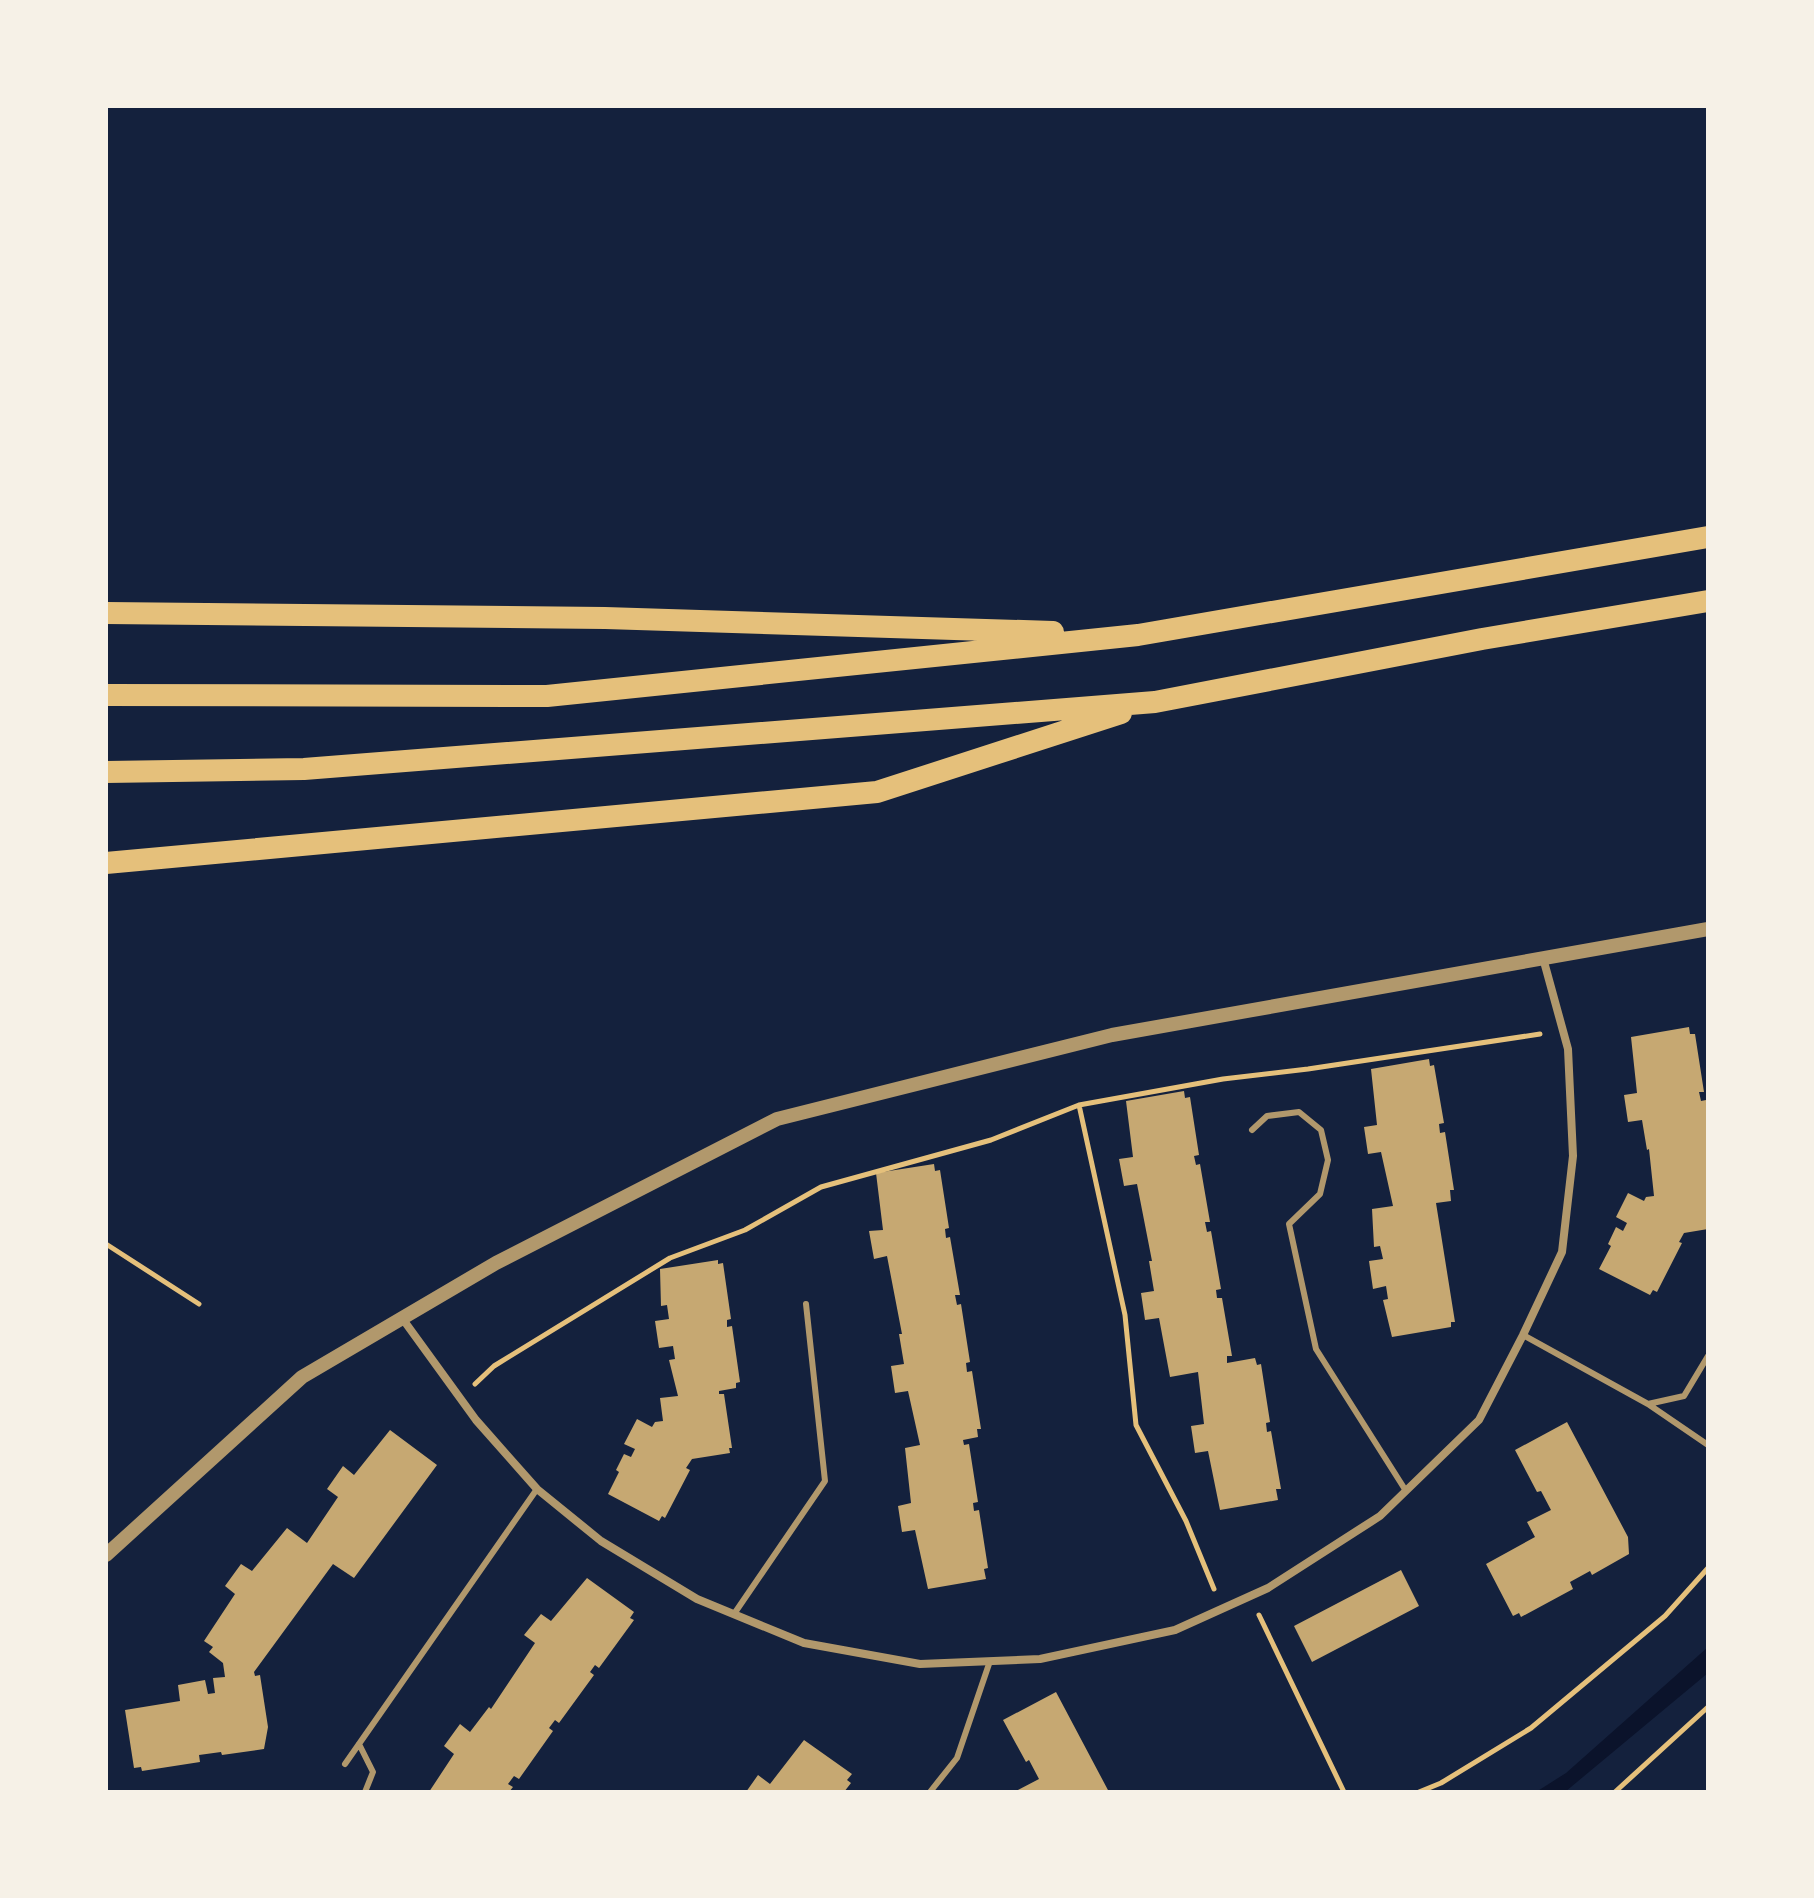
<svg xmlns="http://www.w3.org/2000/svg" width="1814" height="1898" font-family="'PT Serif',serif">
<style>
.water{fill:#0b132b}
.building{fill:#c6a872}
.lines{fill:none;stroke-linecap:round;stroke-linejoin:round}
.path{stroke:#e5c07b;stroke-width:5}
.service{stroke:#b1986c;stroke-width:6}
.minor{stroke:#b1986c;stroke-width:8}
.tertiary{stroke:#b1986c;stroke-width:14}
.trunk{stroke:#e5c07b;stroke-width:22}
</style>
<rect width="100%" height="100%" fill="#14213d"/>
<path class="water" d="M1708 1647V1673L1565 1792H1536L1566 1773Z"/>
<path class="building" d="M1689 1027 1690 1034H1695L1704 1092H1699L1701 1101 1706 1100 1708 1115V1229L1684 1233 1679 1242 1682 1243 1657 1292 1653 1290 1650 1295 1599 1269 1611 1246 1608 1244 1616 1227 1623 1231 1627 1223 1616 1217 1628 1193 1644 1201 1646 1197 1654 1196 1649 1149 1647 1150 1642 1120 1628 1122 1624 1095 1637 1093 1631 1037Z
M1429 1059 1430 1066 1434 1065 1444 1123 1439 1124 1440 1133 1445 1132 1454 1190H1450L1451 1201 1436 1203 1455 1322H1451V1327L1392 1337 1383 1300 1388 1299 1386 1286 1373 1289 1369 1261 1383 1259 1380 1246 1374 1247 1372 1209 1393 1206 1381 1152 1368 1154 1364 1127 1377 1125 1371 1069Z
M1184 1091 1185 1098 1190 1097 1199 1155 1194 1156 1196 1165 1200 1164 1210 1222H1205L1207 1232 1211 1231 1221 1289 1216 1290 1217 1298H1222L1232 1356H1227V1363L1255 1358 1257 1365 1261 1364 1270 1422 1266 1423 1267 1432 1271 1431 1281 1489H1276L1278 1500 1220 1510 1208 1451 1195 1453 1191 1426 1204 1424 1198 1372 1170 1377 1159 1318 1145 1320 1141 1293 1154 1291 1149 1261H1152L1137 1184 1124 1186 1119 1159 1133 1157 1126 1101Z
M934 1164 935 1171 940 1170 949 1228 945 1229 946 1238 950 1237 960 1295H955L957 1305 961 1304 970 1362 966 1363 967 1372 972 1371 981 1429H977L978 1437 963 1440 964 1445 969 1444 978 1502 973 1503 974 1511 979 1510 988 1568 984 1569 986 1579 928 1589 915 1530 902 1532 898 1506 911 1503 905 1448 920 1445 908 1391 895 1393 891 1366 904 1364 899 1334H902L887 1256 874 1259 869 1231 883 1230 876 1173Z
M718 1260V1264L723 1263 731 1319 727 1320V1327L732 1326 740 1382 736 1383V1388L719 1391V1394H724L732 1448H729L730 1453 692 1459 686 1468 690 1470 665 1518 662 1516 659 1521 608 1494 619 1472 616 1470 624 1454 631 1457 635 1449 624 1444 637 1419 652 1427 655 1422 663 1421 660 1398 678 1396 669 1360 675 1359 673 1346 659 1348 655 1321 669 1319 667 1305 661 1306 660 1269Z
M1567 1422 1628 1537 1629 1554 1592 1575 1590 1571 1570 1582 1573 1589 1521 1617 1519 1613 1513 1616 1486 1564 1535 1537 1527 1522 1551 1510 1541 1491 1537 1492 1515 1450Z
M390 1430 437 1465 354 1578 333 1564 254 1672 255 1676 260 1675 268 1727 264 1749 222 1755 221 1752 199 1755 200 1762 142 1771 141 1767 134 1768 125 1710 180 1701 178 1685 205 1680 208 1694 215 1693 213 1678 225 1677 223 1663 209 1652 213 1647 204 1641 235 1594 225 1586 241 1564 252 1571 287 1528 307 1543 338 1497 327 1489 343 1466 354 1475Z
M1401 1570 1419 1606 1312 1662 1294 1626Z
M587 1578 634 1612 630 1618 634 1620 599 1668 595 1665 590 1672 594 1675 559 1723 555 1720 549 1728 553 1731 519 1779 514 1776 508 1784 513 1787 509 1792H429L454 1754 444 1746 460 1724 470 1732 489 1707 491 1709 535 1643 524 1635 541 1614 551 1621Z
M1056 1692 1109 1792H1014L1039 1779 1029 1760 1026 1762 1003 1720Z
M804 1740 852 1774 847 1780 851 1783 844 1792H746L758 1775 770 1784Z"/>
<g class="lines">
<path class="path" d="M106 1244 199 1304
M475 1384 494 1366 670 1258 745 1230 821 1187 991 1140 1079 1105
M1214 1589 1186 1521 1136 1425 1125 1315 1079 1105 1223 1079 1308 1069 1540 1034
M1259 1615 1344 1792
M1419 1792 1441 1783 1531 1728 1665 1616 1708 1568
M1615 1792 1708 1707"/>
<path class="service" d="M1252 1130 1267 1116 1299 1112 1321 1130 1328 1160 1320 1194 1289 1224 1316 1349 1406 1491
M1523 1335 1648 1404 1684 1396 1708 1356
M1648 1404 1708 1445
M734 1614 825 1481 806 1304
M359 1744 373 1772 365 1792
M345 1764 537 1489
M930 1792 957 1758 990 1661"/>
<path class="minor" d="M402 1318 476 1420 537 1489 601 1541 697 1599 804 1643 920 1664 1040 1659 1175 1630 1268 1588 1380 1516 1479 1420 1523 1335 1562 1252 1573 1156 1568 1049 1543 958"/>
<path class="tertiary" d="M106 1555 302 1377 496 1263 777 1119 1112 1035 1708 929"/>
<path class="trunk" d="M106 613 605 618 1053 632
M106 695 547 696 1138 635 1708 537
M106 772 304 769 1155 702 1482 639 1708 601
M106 863 877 792 1121 713"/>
</g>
<rect width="1814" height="1898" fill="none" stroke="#f6f1e7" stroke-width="216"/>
</svg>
